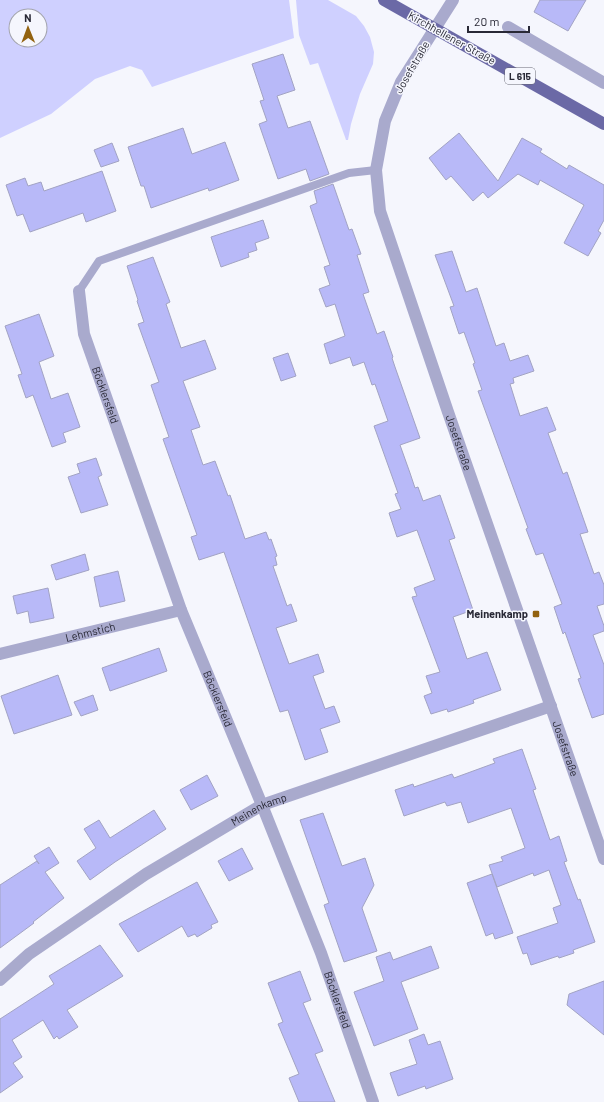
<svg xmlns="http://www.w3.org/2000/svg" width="604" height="1102" font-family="Barlow,sans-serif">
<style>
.green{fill:#cfd0ff;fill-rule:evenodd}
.building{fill:#b8b9f8;stroke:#a2a3c3}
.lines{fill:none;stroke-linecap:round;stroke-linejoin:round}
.lane{stroke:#a9aacd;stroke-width:8}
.street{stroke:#a9aacd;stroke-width:12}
.primary{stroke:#6b69a6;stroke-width:12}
.poi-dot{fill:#926210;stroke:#f5f6fd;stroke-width:1.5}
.labels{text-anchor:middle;stroke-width:3;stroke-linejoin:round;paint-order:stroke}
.shield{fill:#f5f6fd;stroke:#666672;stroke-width:1}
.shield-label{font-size:10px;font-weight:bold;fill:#292936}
.street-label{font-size:11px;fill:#292936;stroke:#f5f6fd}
.poi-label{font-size:11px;font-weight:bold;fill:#292936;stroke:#f5f6fd;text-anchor:end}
</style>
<rect width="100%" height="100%" fill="#f5f6fd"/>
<path class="green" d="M0 0H289L294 38 152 87 142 70 130 66 95 79 51 114 0 138ZM16 16H40V40H16Z
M296 0H328L356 16 364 26 370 37 374 52 373 64 360 94 351 124 348 140H346L345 137 318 63 310 65 299 35Z"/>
<path class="building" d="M540 0H586L568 31 534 12Z
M283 54 295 90 277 96 288 128 310 121 329 174 310 181 306 169 278 179 259 124 267 121 260 101 264 100 252 64Z
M183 128 192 154 225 142 239 180 209 191 208 188 151 208 144 186H141L128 147Z
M459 133 498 181 522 138 542 149 540 152 567 169 569 165 604 185V220L598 231 601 233 588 256 564 243 584 205 540 180 538 185 518 174 488 198 483 192 473 201 451 176 446 180 429 158Z
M112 143 119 161 101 167 94 150Z
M102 171 116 211 86 222 83 213 30 232 23 214 17 216 6 185 25 178 28 186 41 182 44 191Z
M333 184 349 230 352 229 361 254 357 255 369 292 363 294 377 334 384 331 393 357 392 358 395 367 420 438 400 445 410 473 415 488 418 487 423 501 440 495 455 538 449 540 473 610 453 617 467 659 487 652 501 690 473 700 474 703 448 712 447 709 431 714 424 696 432 693 426 676 440 672 412 597 417 596 414 588 435 580 417 530 397 537 389 513 401 509 395 494 398 493 374 426 388 421 375 384 372 385 364 362 353 366 350 357 330 364 324 344 345 336 335 304 326 307 319 289 330 285 324 267 330 265 310 206 317 203 314 191Z
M263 220 269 238 255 243 257 250 248 253 249 257 221 267 211 237Z
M452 251 466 292 477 288 496 346 504 343 510 361 528 355 534 371 513 378 514 383 510 384 520 416 547 407 556 430 548 433 563 474 567 472 588 532 580 534 594 574 599 572 604 585V604L597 606 604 626V631L593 635 604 665V714L592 718 578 679 581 678 565 632 563 634 554 607 562 604 543 553 536 555 526 529 528 528 478 391 482 390 473 364 475 363 464 332 459 334 450 307 454 306 435 255Z
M153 257 170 302 166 304 181 348 205 340 216 369 183 381 200 427 191 430 203 465 215 461 228 496 230 495 245 539 266 532 269 540 271 539 277 556 275 557 277 565 273 566 287 606 291 604 297 621 276 628 289 664 318 654 324 672 313 676 325 709 334 706 340 722 320 729 328 752 305 760 288 710 280 712 224 552 199 560 191 537 197 535 163 439 169 437 151 385 159 382 138 324 144 322 137 301 138 300 127 266Z
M39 314 54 356 39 362 51 399 68 393 80 427 63 433 66 442 52 447 33 395 26 398 18 375 22 374 5 326Z
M288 353 296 376 281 381 273 358Z
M96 458 102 475 98 477 108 505 81 513 68 477 80 473 77 464Z
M85 554 89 570 56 580 51 565Z
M118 571 125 601 100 607 94 577Z
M48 588 54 618 30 623 28 611 17 614 13 596Z
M159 648 167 671 110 691 102 668Z
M58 675 72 715 14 734 1 696Z
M93 695 98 710 81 716 74 702Z
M522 749 536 789 533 790 550 840 559 836 567 861 564 862 578 900 580 899 595 942 573 950 574 953 559 958 558 956 531 965 527 953 523 954 517 937 558 923 553 908 561 905 549 870 534 876 533 873 497 887 489 865 503 861 501 857 525 848 511 808 468 823 461 802 447 806 445 802 404 816 395 790 413 784 414 787 452 774 454 778 495 763 493 759Z
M207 775 218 796 191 810 180 790Z
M154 810 166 829 115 862 90 880 77 861 96 848 84 829 99 820 110 838Z
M323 813 342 866 365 858 374 885 362 908 377 951 344 962 324 905 329 903 300 820Z
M49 847 59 863 45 872 64 898 33 922 34 923 0 948V885L37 861 39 864 34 856Z
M242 848 253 869 229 881 218 861Z
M492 874 513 933 495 939 493 933 486 936 467 883Z
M197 882 218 922 211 925 212 928 197 937 195 934 188 937 182 926 138 952 119 924Z
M100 945 123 976 67 1010 78 1027 59 1039 57 1036 54 1039 43 1020 12 1040 22 1057 13 1063 23 1077 0 1093V1019L54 984 49 976Z
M431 946 439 968 401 982 418 1029 374 1046 354 992 384 981 376 957 390 952 393 960Z
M300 971 311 1000 303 1003 323 1051 315 1054 335 1102H299L289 1078 299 1074 278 1024 283 1022 268 983Z
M604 981V1035L567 1005 569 994Z
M424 1034 428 1045 440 1041 453 1079 426 1089 425 1086 398 1096 390 1073 417 1064 409 1040Z"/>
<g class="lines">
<path class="lane" d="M79 291 99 261 349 173 376 170"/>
<g class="street">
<path id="s1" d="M453 0 401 82 385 121 376 170 380 211 448 412 604 859"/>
<path d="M508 27 604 83"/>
<path id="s2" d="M79 291 84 334 181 610 262 805 321 953 373 1102"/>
<path id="s3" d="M0 654 181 610"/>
<path id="s4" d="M0 980 29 954 146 874 262 805 551 706"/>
</g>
<path class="primary" d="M384 0 604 124"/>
</g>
<rect class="poi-dot" x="532" y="610" width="8" height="8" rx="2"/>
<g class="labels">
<rect class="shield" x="505" y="68" width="30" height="16" rx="3"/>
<g class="shield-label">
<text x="520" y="80">L 615</text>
</g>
<g class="street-label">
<text transform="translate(452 38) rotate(29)" y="4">Kirchhellener Straße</text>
<text transform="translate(412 67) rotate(-60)" y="4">Josefstraße</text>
<text dy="4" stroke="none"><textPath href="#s2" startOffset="108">Böcklersfeld</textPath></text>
<text dy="4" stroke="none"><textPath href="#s1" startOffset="475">Josefstraße</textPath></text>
<text dy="4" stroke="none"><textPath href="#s3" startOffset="93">Lehmstich</textPath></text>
<text dy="4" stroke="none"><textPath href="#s2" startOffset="432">Böcklersfeld</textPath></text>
<text dy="4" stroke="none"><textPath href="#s1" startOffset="799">Josefstraße</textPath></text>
<text dy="4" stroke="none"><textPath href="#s4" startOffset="311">Meinenkamp</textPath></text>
<text dy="4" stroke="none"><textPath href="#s2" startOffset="756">Böcklersfeld</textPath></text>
</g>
<g class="poi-label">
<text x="528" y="618">Meinenkamp</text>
</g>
</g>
<g transform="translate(28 28) rotate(359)"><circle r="19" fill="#f5f6fd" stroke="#a3a4ad"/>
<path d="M0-3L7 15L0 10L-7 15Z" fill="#926210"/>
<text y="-6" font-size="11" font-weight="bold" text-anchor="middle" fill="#292936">N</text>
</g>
<path d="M468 26v6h61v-6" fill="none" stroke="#292936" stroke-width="2"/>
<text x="474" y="26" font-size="12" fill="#292936" stroke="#f5f6fd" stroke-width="3" paint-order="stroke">20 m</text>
</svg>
